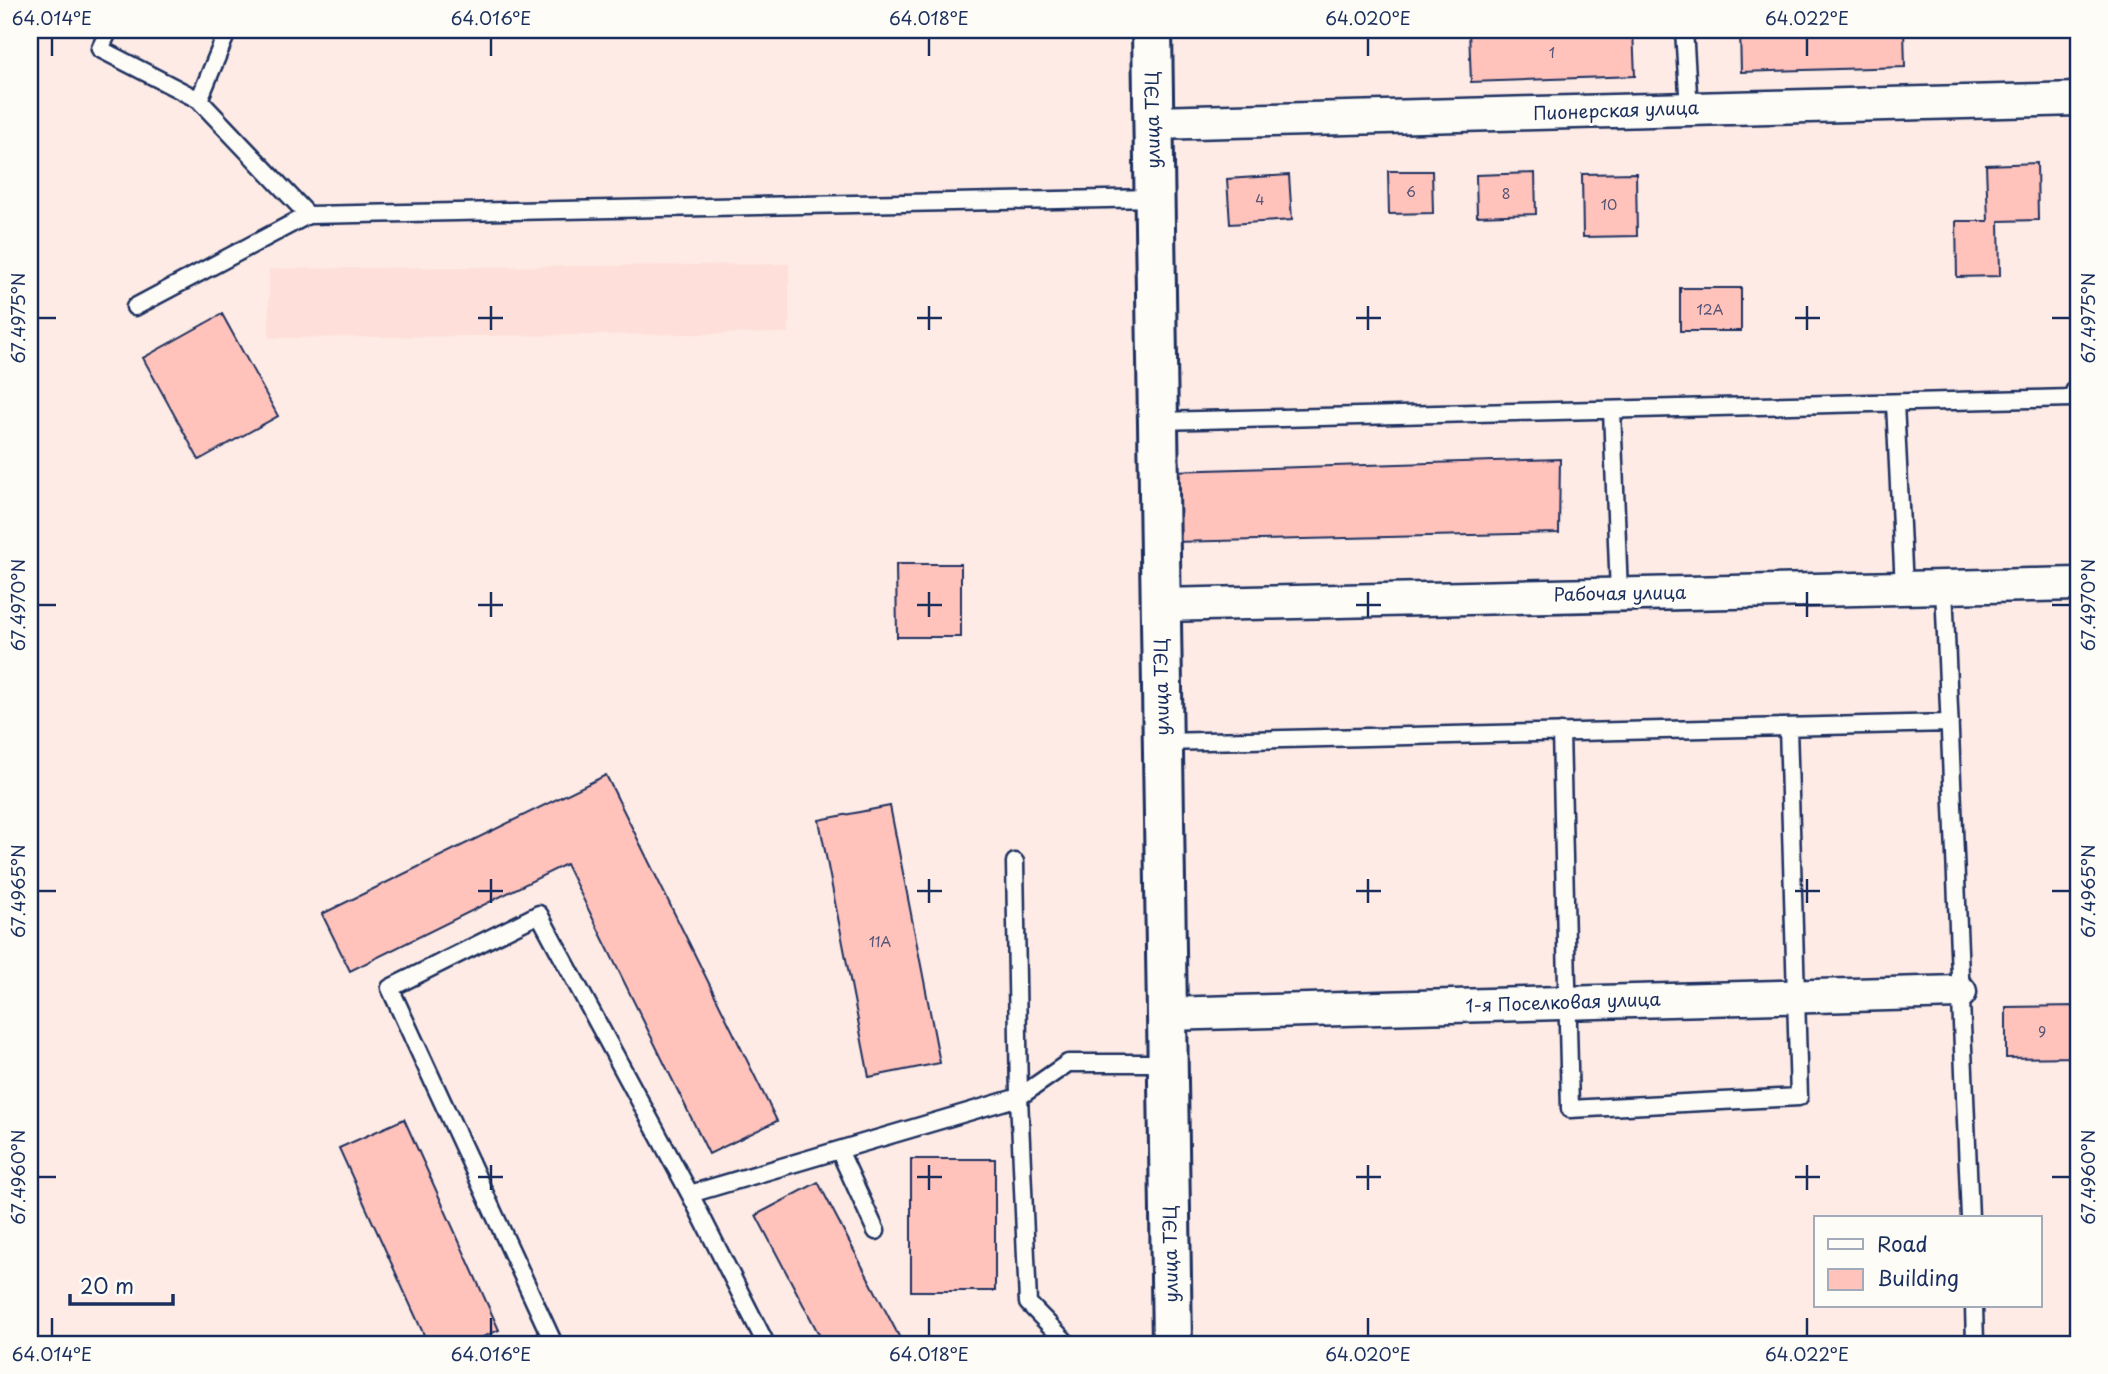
<svg xmlns="http://www.w3.org/2000/svg" width="2108" height="1374" font-family="'Playpen Sans',sans-serif">
<style>
.built{fill:#fedfd9}
.building{fill:#ffc3bc;stroke:#1b2f5e;stroke-width:2}
.lines{fill:none;stroke-linecap:round;stroke-linejoin:round}
.lane-casing{stroke:#1b2f5e;stroke-width:21}
.street-casing{stroke:#1b2f5e;stroke-width:37}
.secondary-casing{stroke:#1b2f5e;stroke-width:44}
.lane{stroke:#fdfcf7;stroke-width:16}
.street{stroke:#fdfcf7;stroke-width:32}
.secondary{stroke:#fdfcf7;stroke-width:38}
.ticks{fill:none;stroke:#1b2f5e;stroke-width:2.5}
.labels{text-anchor:middle;stroke-width:6;stroke-linejoin:round;paint-order:stroke}
.number-label{font-size:14px;fill:#545476}
.street-label{font-size:18px;fill:#1b2f5e;stroke:#fdfcf7}
.neatline{fill:none;stroke:#1b2f5e;stroke-width:2.5}
.ticks-label{font-size:18px;text-anchor:middle;fill:#1b2f5e}
</style>
<rect width="100%" height="100%" fill="#feebe5"/>
<filter id="ink" filterUnits="userSpaceOnUse"><feTurbulence type="fractalNoise" baseFrequency=".0143" numOctaves="2"/><feDisplacementMap in="SourceGraphic" scale="14" xChannelSelector="R" yChannelSelector="G"/><feConvolveMatrix kernelMatrix="1 2 1 2 8 2 1 2 1" color-interpolation-filters="sRGB"/></filter>
<g filter="url(#ink)">
<path class="built" d="M789 264V333L269 338V269Z"/>
<path class="building" d="M1469 30H1633L1635 76 1471 82Z
M1740 30H1904L1905 67 1741 72Z
M2037 163 2038 220 1999 221 2000 276 1957 277 1956 221H1988L1986 165Z
M1388 171H1432L1433 213 1389 214Z
M1535 173 1536 214 1477 216 1476 175Z
M1636 173 1637 236 1583 237 1582 174Z
M1289 175 1292 220 1230 224 1227 179Z
M1680 288H1741V331H1680Z
M222 314 278 416 199 460 143 358Z
M1560 459 1559 533 1173 542 1172 471Z
M896 564H961V637H897Z
M606 775 777 1121 709 1154 566 864 350 971 322 914Z
M890 806 940 1063 869 1077 819 820Z
M2078 1006V1057L2006 1058V1007Z
M404 1119 499 1330 467 1344H428L339 1148Z
M911 1159H995V1291H911Z
M818 1182 903 1344H824L756 1215Z"/>
<g class="lines">
<g class="lane-casing">
<path id="lane" d="M109 30 100 49 199 100
M228 30 199 100 308 215
M1684 30 1689 109
M135 307 308 215 1154 198
M1895 403 1904 588
M1612 410 1619 594
M1158 421 2071 398 2078 384
M1944 587 1970 1218
M1561 732 1570 1109 1799 1097 1788 727
M1163 742 1950 723
M1015 862 1019 1097 1028 1303 1068 1344
M839 1150 1019 1097 1068 1063H1168
M690 1194 839 1150 876 1231
M1974 1306 1975 1344
M554 1344 390 988 539 914 690 1194 766 1344"/>
</g>
<g class="street-casing">
<path id="street" d="M1153 123 2078 99
M1161 605 2078 584
M1167 1014 1960 992"/>
</g>
<g class="secondary-casing">
<path id="secondary" d="M1152 30 1172 1344"/>
</g>
<use href="#lane" class="lane"/>
<use href="#street" class="street"/>
<use href="#secondary" class="secondary"/>
</g>
</g>
<path class="ticks" d="M52 38V56M491 38V56M929 38V56M1368 38V56M1807 38V56M491 306V330M929 306V330M1368 306V330M1807 306V330M38 318H56M478 318H503M917 318H942M1356 318H1381M1795 318H1820M2052 318H2070M491 592V617M929 592V617M1368 592V617M1807 592V617M38 605H56M478 605H503M917 605H942M1356 605H1381M1795 605H1820M2052 605H2070M491 879V903M929 879V903M1368 879V903M1807 879V903M38 891H56M478 891H503M917 891H942M1356 891H1381M1795 891H1820M2052 891H2070M491 1165V1190M929 1165V1190M1368 1165V1190M1807 1165V1190M38 1177H56M478 1177H503M917 1177H942M1356 1177H1381M1795 1177H1820M2052 1177H2070M52 1318V1336M491 1318V1336M929 1318V1336M1368 1318V1336M1807 1318V1336"/>
<g class="labels">
<g class="number-label">
<text x="1552" y="58">1</text>
<text x="1411" y="197">6</text>
<text x="1506" y="199">8</text>
<text x="1260" y="205">4</text>
<text x="1609" y="210">10</text>
<text x="1710" y="315">12А</text>
<text x="880" y="947">11А</text>
<text x="2042" y="1037">9</text>
</g>
<g class="street-label">
<text transform="translate(1616 111) rotate(-2)" y="6">Пионерская улица</text>
<text transform="translate(1153 120) rotate(-91)" y="6">улица ТЭЦ</text>
<text transform="translate(1620 594) rotate(-1)" y="6">Рабочая улица</text>
<text transform="translate(1162 687) rotate(-91)" y="6">улица ТЭЦ</text>
<text transform="translate(1563 1003) rotate(-2)" y="6">1-я Поселковая улица</text>
<text transform="translate(1171 1254) rotate(-91)" y="6">улица ТЭЦ</text>
</g>
</g>
<rect width="2108" height="1374" fill="none" stroke="#fdfcf7" stroke-width="77"/>
<rect x="1814" y="1216" width="228" height="91" fill="#fdfcf7" stroke="#a3aaba" stroke-width="2"/>
<rect x="1828" y="1239" width="35" height="10" fill="#fdfcf7" stroke="#a3aaba" stroke-width="2"/>
<text x="1877" y="1252" font-size="21" fill="#1b2f5e">Road</text>
<rect x="1828" y="1269" width="35" height="21" fill="#ffc3bc" stroke="#a3aaba" stroke-width="2"/>
<text x="1877" y="1286" font-size="21" fill="#1b2f5e">Building</text>
<path d="M70 1294v10h103v-10" fill="none" stroke="#1b2f5e" stroke-width="3.5"/>
<text x="80" y="1294" font-size="21" fill="#1b2f5e" stroke="#fdfcf7" stroke-width="5" paint-order="stroke">20 m</text>
<rect x="38" y="38" width="2032" height="1298" class="neatline"/>
<g class="ticks-label">
<text x="52" y="25">64.014°E</text>
<text x="491" y="25">64.016°E</text>
<text x="929" y="25">64.018°E</text>
<text x="1368" y="25">64.020°E</text>
<text x="1807" y="25">64.022°E</text>
<text transform="translate(19 318) rotate(-90)" y="6">67.4975°N</text>
<text transform="translate(2089 318) rotate(-90)" y="6">67.4975°N</text>
<text transform="translate(19 605) rotate(-90)" y="6">67.4970°N</text>
<text transform="translate(2089 605) rotate(-90)" y="6">67.4970°N</text>
<text transform="translate(19 891) rotate(-90)" y="6">67.4965°N</text>
<text transform="translate(2089 891) rotate(-90)" y="6">67.4965°N</text>
<text transform="translate(19 1177) rotate(-90)" y="6">67.4960°N</text>
<text transform="translate(2089 1177) rotate(-90)" y="6">67.4960°N</text>
<text x="52" y="1361">64.014°E</text>
<text x="491" y="1361">64.016°E</text>
<text x="929" y="1361">64.018°E</text>
<text x="1368" y="1361">64.020°E</text>
<text x="1807" y="1361">64.022°E</text>
</g>
</svg>
